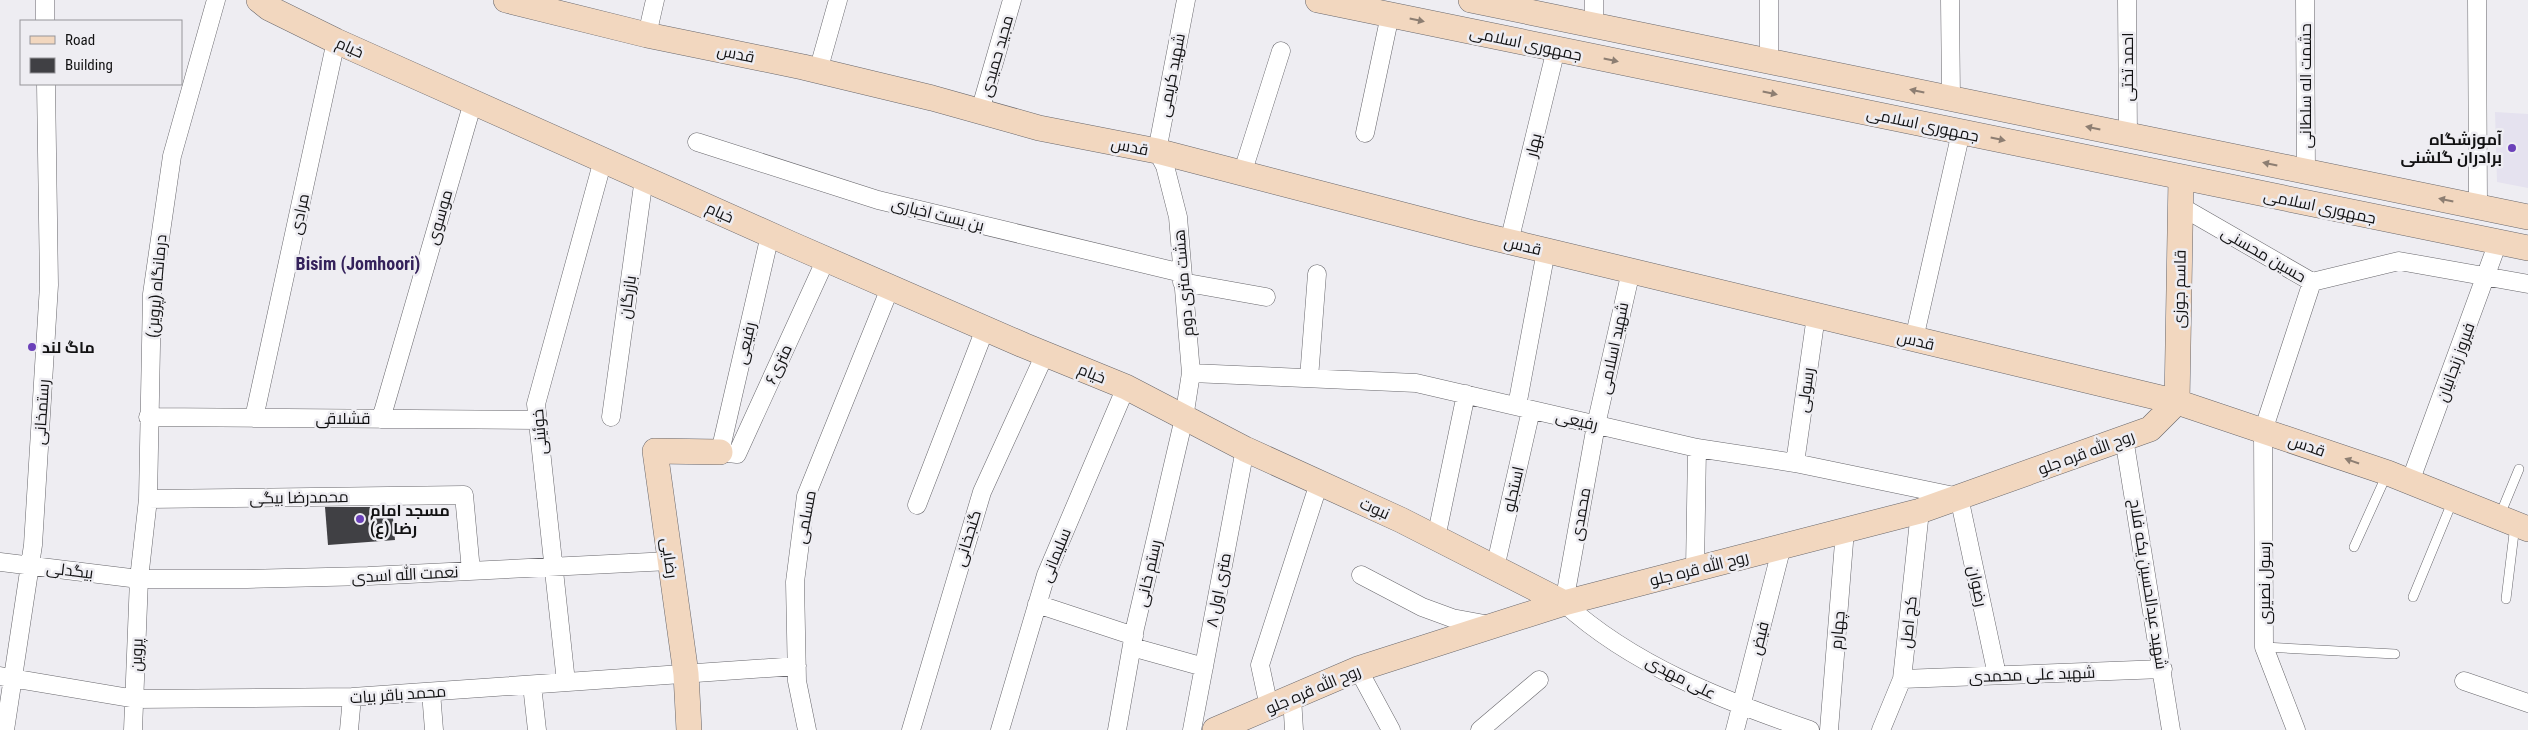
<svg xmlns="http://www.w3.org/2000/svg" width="2528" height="730" font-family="'Roboto Condensed',Cairo,sans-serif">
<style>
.built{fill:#e5e2ef}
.building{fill:#404044}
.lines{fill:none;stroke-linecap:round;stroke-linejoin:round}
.lane-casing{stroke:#68676c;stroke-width:10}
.street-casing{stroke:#68676c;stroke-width:19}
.secondary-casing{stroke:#68676c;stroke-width:26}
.lane{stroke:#fff;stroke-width:9}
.street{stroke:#fff;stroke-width:18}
.secondary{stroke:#f2d7bf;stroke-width:25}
.oneway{fill:#8d7e72}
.poi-dot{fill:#6b41b9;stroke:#eeedf2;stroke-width:2}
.labels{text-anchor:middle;stroke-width:5;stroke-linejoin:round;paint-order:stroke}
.street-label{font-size:16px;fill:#121213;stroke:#eeedf2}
.poi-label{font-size:16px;font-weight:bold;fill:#121213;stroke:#eeedf2;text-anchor:start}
.neighbourhood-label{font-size:18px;font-weight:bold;fill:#34215b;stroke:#eeedf2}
</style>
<rect width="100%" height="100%" fill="#eeedf2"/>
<path class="built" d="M2495 112 2528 114V188L2497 182Z"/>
<path class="building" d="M325 507H392L395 540 328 545Z"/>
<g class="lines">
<g class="lane-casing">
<path id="lane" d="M2500 515 2519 469
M2354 547 2387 474
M2413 597 2453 500
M2506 599 2515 525
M2264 647 2395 654"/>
</g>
<g class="street-casing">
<path id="street" d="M45 0V21
M1594 0V25
M1769 0V61
M1950 0 1951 98
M2127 0 2128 135
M2305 0 2306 171
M2477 0 2478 207
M647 35 655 0
M818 71 838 0
M980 111 1012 0
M1365 133 1390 15
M697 142 878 200 1182 273
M1242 174 1281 51
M2180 206 2312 282 2399 261 2528 284
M770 235 720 452 737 454 826 259
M1509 242 1556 49
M1631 271 1596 425 1564 603C1632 665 1724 701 1810 730
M1182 282 1266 297
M1914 339 1961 132
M1191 373 1416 383 1697 448 1795 463 1959 497 1997 675
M1309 378 1317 274
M1517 406 1546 251
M148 417 538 420
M611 417 644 178
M254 418 336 41
M381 419 473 102
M2124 438 2171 730
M1795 463 1816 316
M2410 482 2498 242
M148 499 464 495 471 571
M917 505 985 329
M1436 538 1466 394
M0 562 139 579H247L368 576 670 561
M1495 568 1531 410
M1695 569 1697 448
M1361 575 1422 607 1452 618 1490 625
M1037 604 1134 636
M1132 647 1204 667
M1358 669 1391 730
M0 676 136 699 352 697 797 666
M1902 679 2163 669
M2464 681 2528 703
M566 682 536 404 603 160
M532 685 537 730
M431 692 434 730
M1292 697 1294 730
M1269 707 1260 665 1319 483
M5 730 33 545 49 285 46 84
M133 730 139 579 148 499 152 294 172 156 216 0
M349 730 352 697
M807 730 797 681 795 582 806 496 890 288
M911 730 982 492 1045 354
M1000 730 1046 575 1126 387
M1117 730 1135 628 1184 418 1191 373 1178 217 1165 166 1157 151 1186 0
M1192 730 1245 449
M1480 730 1539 680
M1735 730 1782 546
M1829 730 1845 530
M1881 730 1902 679 1920 511
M2296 730 2264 647 2263 431 2312 282"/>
</g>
<g class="secondary-casing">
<path id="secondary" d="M259 0 269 8 336 41 791 244 1023 345 1126 387 1245 449 1401 520 1564 603
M506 0 647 35 803 67 932 98 1039 128 1157 151 1473 233 2177 402 2388 473 2528 529
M1318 0 2528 248
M1471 0 2528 217
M2177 402 2181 177
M689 730 686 674 655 451 720 452
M1215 730 1358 669 1564 603 1920 511 2150 429 2177 402"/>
</g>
<use href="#lane" class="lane"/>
<use href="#street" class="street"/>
<use href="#secondary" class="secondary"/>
</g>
<defs><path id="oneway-solid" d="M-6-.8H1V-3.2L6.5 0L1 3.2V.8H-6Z" transform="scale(1.25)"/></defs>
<g class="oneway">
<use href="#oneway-solid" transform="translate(1417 20) rotate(12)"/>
<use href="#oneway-solid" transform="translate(1611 60) rotate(12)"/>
<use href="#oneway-solid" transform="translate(1917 91) rotate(-168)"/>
<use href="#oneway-solid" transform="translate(1770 93) rotate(12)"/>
<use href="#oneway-solid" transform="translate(2093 128) rotate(-168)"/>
<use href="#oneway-solid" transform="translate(1998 139) rotate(12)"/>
<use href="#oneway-solid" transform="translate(2270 164) rotate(-168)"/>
<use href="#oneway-solid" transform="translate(2446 200) rotate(-168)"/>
<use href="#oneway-solid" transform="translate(2352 461) rotate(-161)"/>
</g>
<g class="poi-dot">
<circle cx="2512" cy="148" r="5"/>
<circle cx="32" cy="347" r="5"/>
<circle cx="360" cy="519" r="5"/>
</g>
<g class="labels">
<g class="street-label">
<text transform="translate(1526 43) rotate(12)" y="6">جمهوری اسلامی</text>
<text transform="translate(350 47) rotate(24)" y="6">خیام</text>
<text transform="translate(736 53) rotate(12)" y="6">قدس</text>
<text transform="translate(996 56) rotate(-74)" y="6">مجید حمیدی</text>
<text transform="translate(2127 67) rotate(-90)" y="6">احمد تختی</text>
<text transform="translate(1171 75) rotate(-79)" y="6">شهید کریمی</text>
<text transform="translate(2305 86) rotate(-90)" y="6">حشمت اله سلطانی</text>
<text transform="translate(1923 124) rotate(12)" y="6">جمهوری اسلامی</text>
<text transform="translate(1533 145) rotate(-76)" y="6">بهار</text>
<text transform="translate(1130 146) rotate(11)" y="6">قدس</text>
<text transform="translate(2320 206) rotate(12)" y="6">جمهوری اسلامی</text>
<text transform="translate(720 212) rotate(24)" y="6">خیام</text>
<text transform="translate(299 214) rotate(-78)" y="6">مرادی</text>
<text transform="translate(938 214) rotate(14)" y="6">بن بست اخباری</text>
<text transform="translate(439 217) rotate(-74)" y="6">موسوی</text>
<text transform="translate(1523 245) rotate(14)" y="6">قدس</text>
<text transform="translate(2264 254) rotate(30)" y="6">حسین محسنی</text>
<text transform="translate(1183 283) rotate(-95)" y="6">هشت متری دوم</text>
<text transform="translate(156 286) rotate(-85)" y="6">درمانگاه (پروین)</text>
<text transform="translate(2179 289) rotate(-89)" y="6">قاسم جوزی</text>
<text transform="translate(627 297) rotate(-82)" y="6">بازرگان</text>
<text transform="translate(1916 340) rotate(13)" y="6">قدس</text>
<text transform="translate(745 343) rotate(-77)" y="6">رفیعی</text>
<text transform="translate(1613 348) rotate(-78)" y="6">شهید اسلامی</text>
<text transform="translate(2455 362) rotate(-70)" y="6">فیروز زنجانیان</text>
<text transform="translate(778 364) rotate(-65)" y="6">۶متری</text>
<text transform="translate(1092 373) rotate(22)" y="6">خیام</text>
<text transform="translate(1805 390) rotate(-82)" y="6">رسولی</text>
<text transform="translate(41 412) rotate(-86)" y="6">رستمخانی</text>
<text x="343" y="424">قشلاقی</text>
<text transform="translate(1577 420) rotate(13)" y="6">رفیعی</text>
<text transform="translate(539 432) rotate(-95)" y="6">خوئینی</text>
<text transform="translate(2307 445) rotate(19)" y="6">قدس</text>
<text transform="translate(2086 452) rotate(-20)" y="6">روح الله قره جلو</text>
<text transform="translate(1513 489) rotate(-77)" y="6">استجلو</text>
<text transform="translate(299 497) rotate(-1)" y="6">محمدرضا بیگی</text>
<text transform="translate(1375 508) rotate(24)" y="6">نبوت</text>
<text transform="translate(1580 514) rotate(-80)" y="6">محمدی</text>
<text transform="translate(805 517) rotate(-79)" y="6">مسلمی</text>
<text transform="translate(967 538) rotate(-73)" y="6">گنجخانی</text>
<text transform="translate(1055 555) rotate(-68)" y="6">سلیمانی</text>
<text transform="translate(670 558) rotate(82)" y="6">رضایی</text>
<text transform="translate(1699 568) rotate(-14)" y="6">روح الله قره جلو</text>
<text transform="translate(70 570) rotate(7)" y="6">بیگدلی</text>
<text transform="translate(1148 573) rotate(-77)" y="6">رستم خانی</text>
<text transform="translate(405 574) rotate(-3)" y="6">نعمت الله اسدی</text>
<text transform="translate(2264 583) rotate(-90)" y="6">رسول نصیری</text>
<text transform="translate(2149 584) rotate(81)" y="6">شهید عبدالحسین یکه فلاح</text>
<text transform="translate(1978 586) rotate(78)" y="6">رضوان</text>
<text transform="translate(1218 590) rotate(-79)" y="6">۸ متری اول</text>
<text transform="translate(1908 622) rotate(-84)" y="6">کج اصل</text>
<text transform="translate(1837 630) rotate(-85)" y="6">چهارم</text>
<text transform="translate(1759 638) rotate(-76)" y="6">فیض</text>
<text transform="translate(136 655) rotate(-88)" y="6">پروین</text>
<text transform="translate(2032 674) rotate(-2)" y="6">شهید علی محمدی</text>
<text transform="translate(1681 677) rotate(27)" y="6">علی مهدی</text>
<text transform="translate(1313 689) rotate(-23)" y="6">روح الله قره جلو</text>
<text transform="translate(398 694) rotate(-4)" y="6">محمد باقر بیات</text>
</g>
<g class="poi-label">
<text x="2502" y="145" text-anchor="end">آموزشگاه<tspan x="2502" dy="18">برادران گلشنی</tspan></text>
<text x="42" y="353">ماگ لند</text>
<text x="370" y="516">مسجد امام<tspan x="370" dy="18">رضا (ع)</tspan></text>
</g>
<g class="neighbourhood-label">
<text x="358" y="270">Bisim (Jomhoori)</text>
</g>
</g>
<rect x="20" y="20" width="162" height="65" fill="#eeedf2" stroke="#969599"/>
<rect x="30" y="36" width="25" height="8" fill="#f2d7bf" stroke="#969599"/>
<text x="65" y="45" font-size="15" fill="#121213">Road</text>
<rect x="30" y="58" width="25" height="15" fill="#404044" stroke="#969599"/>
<text x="65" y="70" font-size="15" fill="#121213">Building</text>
</svg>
